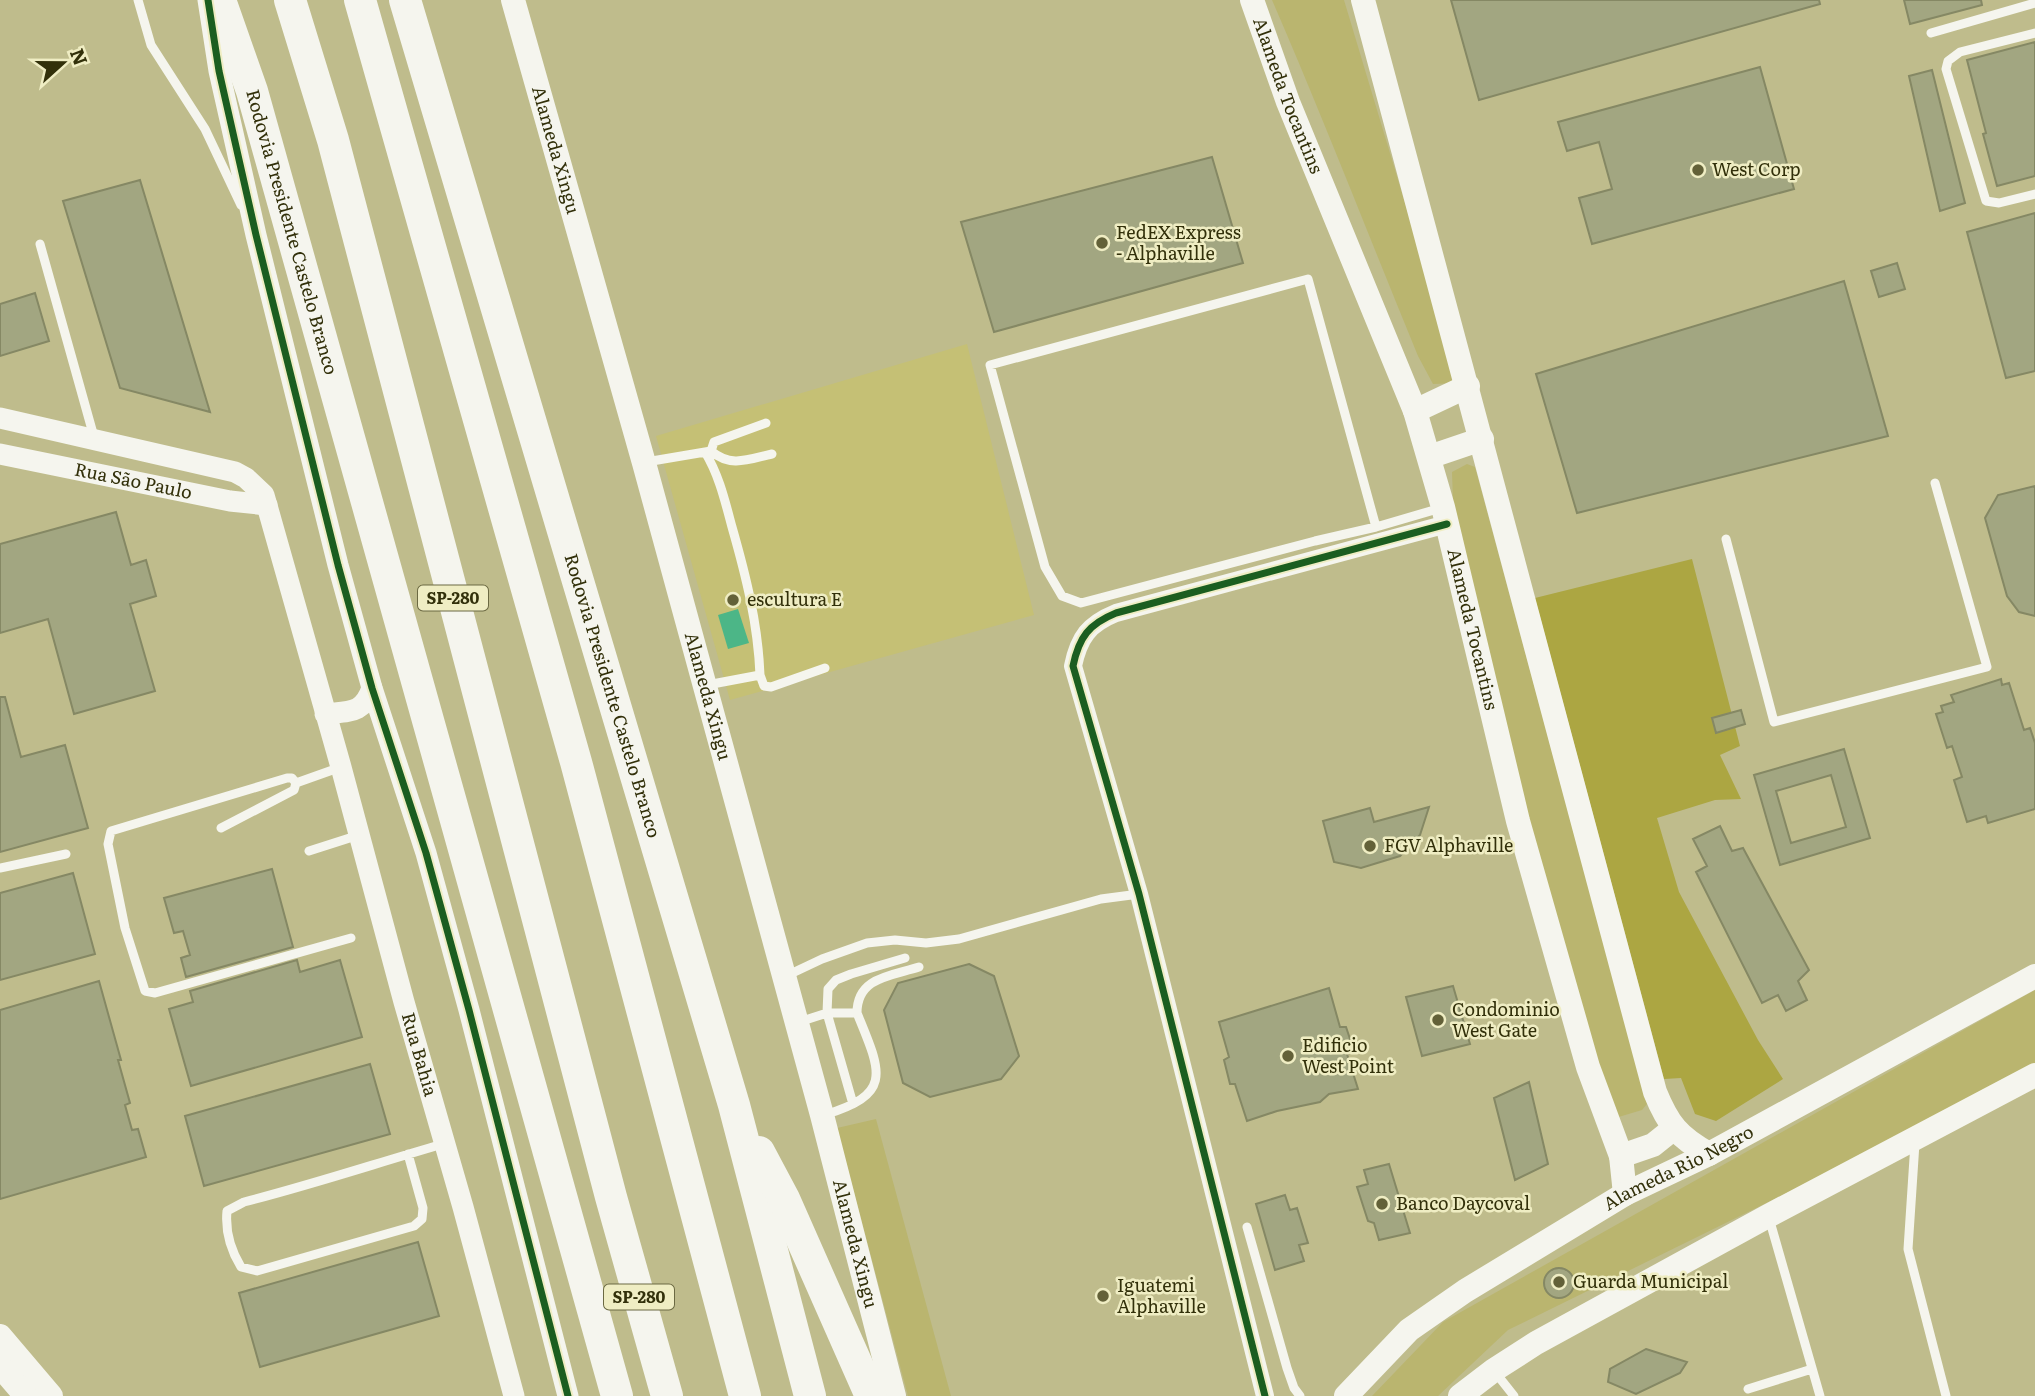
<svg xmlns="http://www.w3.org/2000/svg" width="2035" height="1396" font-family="Literata,serif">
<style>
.built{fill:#c5c075}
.green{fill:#bab56f}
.forest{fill:#aca642}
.water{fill:#4cb687}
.building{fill:#a2a681;stroke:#858864;stroke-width:2;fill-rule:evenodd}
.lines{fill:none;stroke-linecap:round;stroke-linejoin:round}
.service{stroke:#f5f5ee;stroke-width:9}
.minor{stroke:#f5f5ee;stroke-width:18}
.tertiary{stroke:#f5f5ee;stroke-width:21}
.secondary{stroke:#f5f5ee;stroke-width:24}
.motorway{stroke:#f5f5ee;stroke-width:32}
.cycleway-casing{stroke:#efedc3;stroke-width:11}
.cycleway{stroke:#1b5e20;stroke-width:7}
.poi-dot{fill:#636138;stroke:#efedc3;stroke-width:2.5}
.labels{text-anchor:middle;stroke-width:5;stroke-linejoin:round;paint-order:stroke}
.shield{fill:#efedc3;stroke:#6b6942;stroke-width:2}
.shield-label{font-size:16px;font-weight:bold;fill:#32300a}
.street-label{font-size:18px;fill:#32300a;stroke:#efedc3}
.poi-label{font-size:18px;fill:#32300a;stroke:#efedc3;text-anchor:start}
</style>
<rect width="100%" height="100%" fill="#bfbc8c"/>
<path class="built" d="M967 344 1034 615 730 700 656 436Z"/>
<path class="green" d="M1272 0H1344L1459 383 1433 384 1418 356C1369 237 1323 117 1272 0Z
M1467 464 1475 467 1647 1104 1642 1110 1612 1119 1544 885 1453 501 1452 472Z
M2035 990V1071L1508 1330 1438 1396H1372L1443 1322Z
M876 1119 951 1396H908L837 1128Z"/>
<path class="forest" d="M1692 559 1740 746 1720 755 1741 799 1715 800 1657 818 1679 892 1758 1040 1783 1079 1716 1121 1695 1114 1681 1078 1664 1079 1535 598Z"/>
<path class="water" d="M738 609 749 643 728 649 718 615Z"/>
<path class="building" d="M1451 0H1819L1820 4 1479 100Z
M1904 0H1981L1982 5 1910 24Z
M2035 42V176L1997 186 1983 134 1986 133 1967 60Z
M1760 67 1794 189 1592 244 1579 198 1612 189 1599 142 1567 151 1558 122Z
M1932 70 1965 203 1940 211 1909 76Z
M1212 157 1243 263 994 332 961 222Z
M140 180 210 412 120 388 63 201Z
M2035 213V371L2006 378 1967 232Z
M1897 263 1905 289 1879 297 1871 271Z
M1844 281 1888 436 1577 513 1536 374Z
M35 293 49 341 0 356V304Z
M2035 486V616L2019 612 2007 596 1985 518 1998 495Z
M116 512 131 565 146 560 156 596 130 604 155 691 74 714 48 619 0 633V544Z
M2001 679 2002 685 2009 683 2024 730 2030 728 2035 743V809L1988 823 1986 816 1967 822 1954 780 1962 777 1952 746 1947 748 1936 714 1943 712 1941 706 1954 702 1951 695Z
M0 697H5L21 757 65 745 88 828 0 852Z
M1741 710 1745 724 1716 733 1712 718Z
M1844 749 1870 838 1780 865 1754 775ZM1831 775 1846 827 1791 843 1776 791Z
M1429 807 1420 835 1400 856 1361 868 1334 862 1323 821 1370 808 1374 822Z
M1720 826 1732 851 1743 848 1809 970 1798 981 1807 1000 1786 1011 1778 995 1762 1003 1696 872 1707 866 1693 839Z
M272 869 293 947 186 977 181 958 190 955 183 931 174 933 164 898Z
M73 873 95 954 0 980V893Z
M297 960 300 972 340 960 362 1037 191 1086 169 1009 193 1002 190 991Z
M969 964 994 976 1019 1056 1001 1079 930 1097 903 1083 884 1010 898 983Z
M99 981 121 1060H118L130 1103 125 1105 132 1130 138 1129 146 1157 0 1199V1010Z
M1453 986 1470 1044 1422 1056 1406 997Z
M1329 988 1340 1027H1346L1354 1051 1347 1054 1358 1089 1329 1094 1320 1102 1277 1111 1247 1121 1235 1084H1230L1224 1060 1229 1057 1219 1022Z
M370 1064 390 1134 204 1186 185 1116Z
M1529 1082 1548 1164 1515 1180 1494 1098Z
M1389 1164 1410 1233 1379 1240 1374 1223 1368 1221 1357 1187 1368 1184 1364 1170Z
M1285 1195 1290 1210 1297 1208 1308 1243 1299 1245 1304 1261 1275 1270 1256 1204Z
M418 1242 439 1316 260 1367 239 1293Z
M1544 1283a15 15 0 1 1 30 0a15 15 0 1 1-30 0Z
M1646 1349 1687 1362 1680 1373 1636 1394 1608 1382 1610 1369Z"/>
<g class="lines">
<path class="service" d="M138 0 151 45 205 129 241 205
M1931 33 2035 3
M2035 33 1960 52 1948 61 1946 69 1986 201 1999 203 2035 194
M40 244 94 437
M711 451 714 442 766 423
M705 452C719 475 725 501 732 527 746 576 758 624 760 675L707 685
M646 462 711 451C731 468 749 459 772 454
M1376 527 1308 279 990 365 1045 567 1062 596 1081 603 1315 541 1376 527 1441 508
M1726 539 1774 722 1987 667 1935 483
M760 675 764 686 771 687 825 668
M296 783 292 778H287L111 831 108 844 125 928 145 991 155 993 351 938
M221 828 294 790 296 783 341 767
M309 851 359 835
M0 868 66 854
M786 976 822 959 867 943 895 940 926 943 959 939 1101 899 1139 894
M857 1013C857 977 891 976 919 967
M799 1022 827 1013H857C881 1072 894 1094 824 1115
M853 1104 827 1013 828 989 836 980 851 974 905 958
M1915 1143 1908 1249 1946 1396
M408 1154 423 1208 422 1219 414 1226 257 1271 241 1267C230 1249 225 1232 227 1211L244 1202C311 1185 377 1163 443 1144
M1769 1218 1820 1396
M1247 1227 1287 1368 1294 1388 1300 1396
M1495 1372 1514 1396
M1748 1389 1812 1369"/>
<path class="minor" d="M1265 1396 1139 894 1073 666C1079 637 1089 624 1116 613L1447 524"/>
<g class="tertiary">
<path d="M208 0 219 71 256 235 338 565 372 688 426 853 469 1010 568 1396"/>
<path id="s1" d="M0 418 235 472 246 478 264 495 341 767 404 1002 463 1207 514 1396"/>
<path id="s2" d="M0 454 230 501 267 505"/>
<path d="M325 714C350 711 363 714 372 688"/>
</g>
<g class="secondary">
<path id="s3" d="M513 0 644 463 822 1115 894 1396"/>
<path id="s4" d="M1252 0 1288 102 1415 411 1443 507 1518 821 1588 1067 1621 1156 1625 1194"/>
<path d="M1363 0 1655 1092C1668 1124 1678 1137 1709 1154"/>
<path d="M1415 411 1468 386"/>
<path d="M1429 457 1482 439"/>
<path d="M1621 1156 1653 1145 1673 1129"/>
<path d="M0 1336 51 1396"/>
<path d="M0 1366 26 1396"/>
<path id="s5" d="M1346 1396 1409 1330 1465 1291 1625 1194 1709 1154 2035 976"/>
<path d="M1460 1396 1494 1370 1536 1343 1768 1216 2035 1075"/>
</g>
<g class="motorway">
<path id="s6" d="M220 0 252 91 617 1396"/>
<path d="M290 0 333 140 611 1197 667 1396"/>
<path d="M360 0 576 762 745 1396"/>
<path id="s7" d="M405 0 734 1105 810 1396"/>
<path d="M759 1152 784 1199 871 1396"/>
</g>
<g class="cycleway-casing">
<path id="cycleway" d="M208 0 219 71 256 235 338 565 372 688 426 853 469 1010 568 1396
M1265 1396 1139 894 1073 666C1079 637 1089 624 1116 613L1447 524"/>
</g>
<use href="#cycleway" class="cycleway"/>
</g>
<g class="poi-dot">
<circle cx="1698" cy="170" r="7"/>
<circle cx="1102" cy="243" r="7"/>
<circle cx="733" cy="600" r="7"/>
<circle cx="1370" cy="846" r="7"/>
<circle cx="1438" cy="1020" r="7"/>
<circle cx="1288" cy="1056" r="7"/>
<circle cx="1382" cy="1204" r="7"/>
<circle cx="1559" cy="1282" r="7"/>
<circle cx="1103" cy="1296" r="7"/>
</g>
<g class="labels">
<g class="shield">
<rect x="418" y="585.5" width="70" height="25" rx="5"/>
<rect x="604" y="1284.5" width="70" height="25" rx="5"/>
</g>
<g class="shield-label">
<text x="453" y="604">SP-280</text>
<text x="639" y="1303">SP-280</text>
</g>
<g class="street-label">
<text dy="6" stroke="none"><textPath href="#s4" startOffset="102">Alameda Tocantins</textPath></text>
<text dy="6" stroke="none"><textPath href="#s3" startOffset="156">Alameda Xingu</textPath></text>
<text dy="6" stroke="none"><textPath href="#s6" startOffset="243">Rodovia Presidente Castelo Branco</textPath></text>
<text dy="6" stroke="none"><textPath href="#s2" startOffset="136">Rua São Paulo</textPath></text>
<text dy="6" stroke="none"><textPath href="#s4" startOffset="668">Alameda Tocantins</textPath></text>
<text dy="6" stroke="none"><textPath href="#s7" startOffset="726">Rodovia Presidente Castelo Branco</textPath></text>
<text dy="6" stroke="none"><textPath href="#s3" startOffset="723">Alameda Xingu</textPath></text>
<text dy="6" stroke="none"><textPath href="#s1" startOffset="859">Rua Bahia</textPath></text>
<text dy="6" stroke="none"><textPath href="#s5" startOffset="406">Alameda Rio Negro</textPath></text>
<text dy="6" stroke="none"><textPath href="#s3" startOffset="1290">Alameda Xingu</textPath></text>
</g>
<g class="poi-label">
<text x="1712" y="176">West Corp</text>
<text x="1116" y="239">FedEX Express<tspan x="1116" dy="21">- Alphaville</tspan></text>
<text x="747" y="606">escultura E</text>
<text x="1384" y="852">FGV Alphaville</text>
<text x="1452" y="1016">Condominio<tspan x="1452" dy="21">West Gate</tspan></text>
<text x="1302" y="1052">Edificio<tspan x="1302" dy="21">West Point</tspan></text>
<text x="1396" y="1210">Banco Daycoval</text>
<text x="1573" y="1288">Guarda Municipal</text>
<text x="1117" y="1292">Iguatemi<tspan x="1117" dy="21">Alphaville</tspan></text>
</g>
</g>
<g transform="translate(63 63) rotate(69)" stroke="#efedc3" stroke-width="5" paint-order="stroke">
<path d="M0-5L12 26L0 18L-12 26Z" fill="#32300a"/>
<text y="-10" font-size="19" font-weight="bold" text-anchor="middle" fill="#32300a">N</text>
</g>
</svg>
